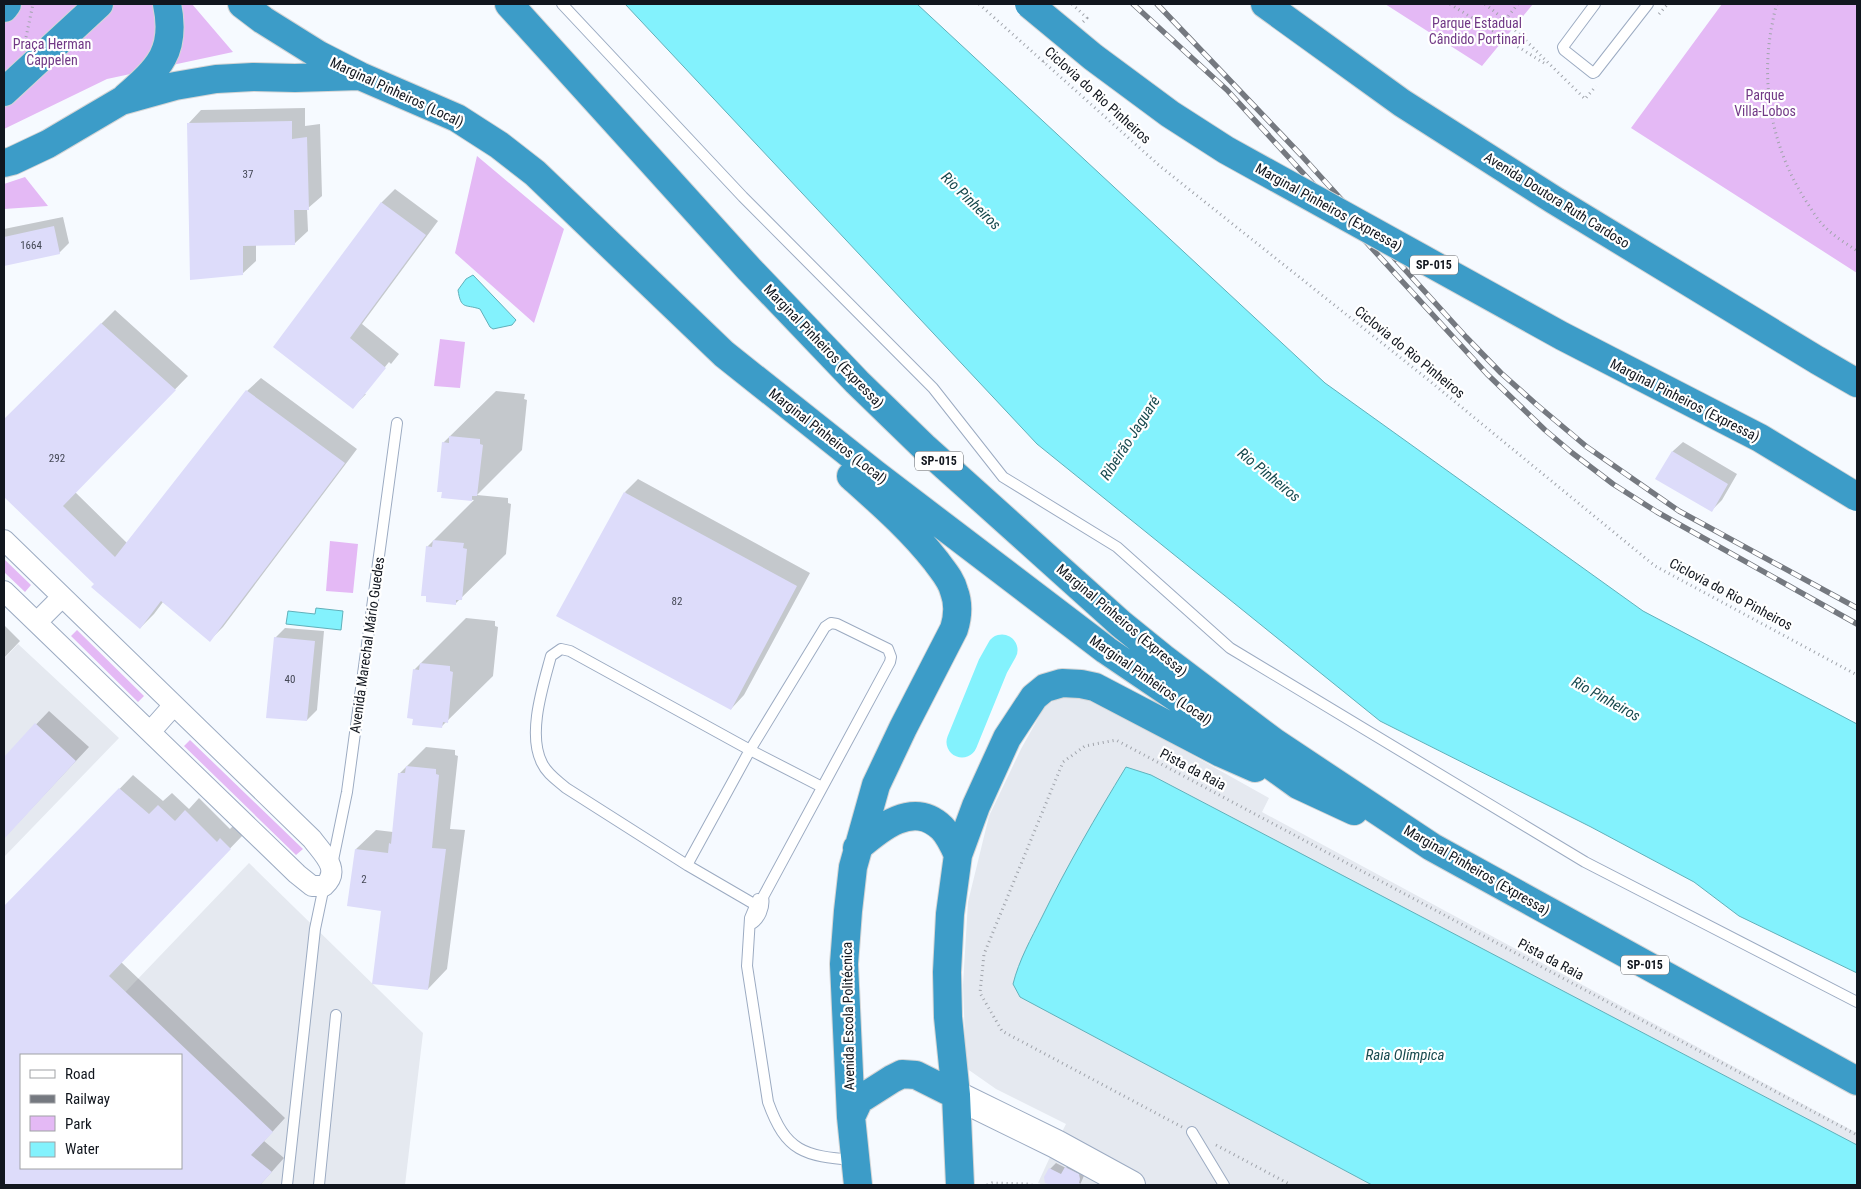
<svg xmlns="http://www.w3.org/2000/svg" width="1861" height="1189" font-family="'Roboto Condensed',sans-serif">
<style>
.built{fill:#e5e9f0}
.green{fill:#e4b9f5}
.water{fill:#83f2fd;stroke:#61b0ba}
.shadow{fill:#0003;fill-rule:evenodd}
.lines{fill:none;stroke-linecap:round;stroke-linejoin:round}
.river{stroke:#83f2fd;stroke-width:31}
.building{fill:#dddcfa;fill-rule:evenodd}
.lane-casing{stroke:#9cabc2;stroke-width:12}
.street-casing{stroke:#9cabc2;stroke-width:22}
.secondary-casing{stroke:#9cabc2;stroke-width:30}
.highway-casing{stroke:#d4d5d6;stroke-width:30}
.path{stroke:#a0a4ab;stroke-width:3;stroke-dasharray:1 4;stroke-linecap:butt}
.lane{stroke:#fff;stroke-width:10}
.street{stroke:#fff;stroke-width:20}
.secondary{stroke:#fff;stroke-width:28}
.highway{stroke:#3c9cc8;stroke-width:28}
.rail-casing{stroke:#757980;stroke-width:5.5}
.rail{stroke:#fff;stroke-width:4;stroke-dasharray:11;stroke-linecap:butt}
.highway-bridge-casing{stroke:#d4d5d6;stroke-width:30;stroke-linecap:butt}
.highway-bridge{stroke:#3c9cc8;stroke-width:28}
.labels{text-anchor:middle;stroke-width:4.5;stroke-linejoin:round;paint-order:stroke}
.number-label{font-size:11px;fill:#444855}
.shield{fill:#fff;stroke:#585c62;stroke-width:1}
.shield-label{font-size:12px;font-weight:bold;fill:#11161e}
.park-label{font-size:14px;fill:#713986;stroke:#fff}
.street-label{font-size:14px;fill:#11161e;stroke:#fff}
.water-label{font-size:15px;font-style:italic;fill:#184a4f;stroke:#fff}
</style>
<rect width="100%" height="100%" fill="#f6faff"/>
<path class="built" d="M18 644 119 738 4 857V659Z
M1083 694 1269 798 1262 812 1857 1133V1185H1044L1038 1183 1056 1144 1066 1124 996 1089 966 1068 963 985 968 902 989 816 1021 749 1045 706 1061 697Z
M249 863 423 1033 405 1185H4V1120L21 1101V1168H181V1055H65Z"/>
<path class="green" d="M4 4H192L233 52 107 79 4 129Z
M1385 4H1533L1482 66Z
M1722 4H1857V273L1631 128Z
M477 156 564 229 534 323 455 253Z
M25 177 48 206 4 209V184Z
M440 339 465 342 460 388 434 386Z
M330 541 358 544 353 593 326 591Z
M4 559 31 585 25 592 4 572Z
M77 630 144 696 138 702 71 636Z
M190 740 303 849 296 855 184 746Z"/>
<path class="water" d="M625 4H917L1325 383 1643 611 1857 724V973L1739 916 1694 882 1591 827 1380 721 1037 444Z
M473 275 516 320 512 325 493 329 490 327 480 309C465 304 461 310 458 290L466 279Z
M316 608 343 611 341 630 286 624 288 611 315 614Z
M1126 767 1151 775 1857 1145V1185H1372L1020 997 1013 984C1019 960 1031 939 1042 917 1067 866 1096 816 1126 767Z"/>
<path class="shadow" d="M305 108V126L320 124 322 196 307 209 308 231 294 244H256V261L242 274 188 124 201 110Z
M395 189 438 221 362 324 399 354 391 364 389 362 363 394H366L353 407 275 347 382 202Z
M63 217 69 243 59 253 4 265V229Z
M115 310 188 376 75 492 127 543 247 391 261 378 357 449 223 627 210 640 163 602 154 614 140 628 4 495V421Z
M496 391 525 394 524 399 527 400 522 450 477 495 508 498V503L511 504 506 554 455 604 427 547 474 500 443 497V443Z
M1683 442 1737 474 1722 500 1712 510 1657 478 1673 451Z
M638 479 810 573 744 695 731 709 625 492Z
M466 618 495 621V626L498 627 493 676 442 726 414 670Z
M4 625 20 641 4 658Z
M285 628 324 631 317 710 307 720 275 638Z
M49 711 89 747 4 838V758Z
M426 747 455 750V755L458 756 450 829 465 830 447 969 428 989 382 910 349 905 356 849 376 830 393 832 400 773Z
M133 775 163 801 172 793 189 809 199 798 230 829 234 825 243 835 121 962 285 1118 264 1141 284 1158 260 1185H4V908ZM21 1055H181V1168H21Z
M1072 1161 1086 1171 1080 1185H1054L1046 1182 1050 1169 1056 1163 1066 1168Z"/>
<g class="lines">
<path class="river" d="M962 742 993 666 1002 650"/>
</g>
<path class="building" d="M292 121V139L307 137 309 210H294L295 245 243 246V275L190 280 187 123Z
M381 202 426 235 350 338 386 368 353 409 273 347Z
M54 226 60 254 4 266V237Z
M101 323 176 390 63 506 115 557 246 390 345 463 210 642 161 601 140 629 91 587 94 584 4 497V419Z
M449 436 480 439V444L483 445 477 496H472V501L441 498 442 492H437L442 442 449 443Z
M1672 451 1728 484 1712 512 1655 479Z
M624 492 797 586 731 710 556 616Z
M433 540 464 543 463 548 467 549 462 600H456V605L426 602V596H421L426 546 432 547Z
M274 637 315 641 307 721 266 718Z
M420 663 450 666V671L453 672 448 723 443 722 442 728 412 725 413 719 407 718 413 669 419 670Z
M35 723 76 761 4 839V757Z
M406 766 436 769V774L439 775 432 848 446 849 428 990 372 984 381 911 347 906 355 849 388 853 389 843 391 844 398 773H405Z
M119 788 149 814 158 805 175 821 185 810 217 842 220 838 231 849 109 976 273 1132 251 1155 272 1172 260 1185H4V906ZM21 1055H181V1168H21Z
M1065 1167 1079 1174 1080 1179 1079 1183 1083 1185H1051L1045 1183 1044 1177 1049 1168 1061 1174Z"/>
<g class="lines">
<g class="lane-casing">
<path id="lane" d="M562 4 743 197 933 388 1003 477 1117 547 1230 648 1585 862 1857 1002
M1595 4 1563 47 1564 50 1593 73 1595 72 1648 4
M332 865 347 792 397 423
M687 865 750 750 825 627 831 623 837 624 888 649 891 657 890 662 763 897C765 907 760 920 750 925
M758 899 750 918 747 966 768 1102C786 1152 804 1156 854 1160
M754 904 687 865 566 788C557 780 547 774 542 763 527 734 543 686 551 656L561 649 570 651 750 750 822 787
M1192 1132 1224 1185
M287 1185 315 929 324 886
M319 1185 336 1015"/>
</g>
<g class="street-casing">
<path id="street" d="M4 540 312 839C323 854 342 870 324 886H312L297 874 4 591
M37 622 62 597
M150 732 174 705"/>
</g>
<g class="secondary-casing">
<path id="secondary" d="M956 1095 1056 1144 1131 1185"/>
</g>
<g class="highway-casing">
<path id="highway" d="M242 4 263 20 319 55 360 76 457 118 499 145 535 173 724 354 875 474 1106 650 1190 707 1298 785 1354 811
M509 4 749 269 857 382 925 448 1121 624 1163 658 1274 742 1432 847 1857 1081
M1265 4 1402 103 1554 200 1817 360 1857 383
M4 8 7 4
M4 92 99 4
M126 97C159 68 177 51 167 4
M4 163 12 161 48 144 121 101 175 86 216 79 253 77 295 78 359 76
M851 476C881 503 911 529 936 561 943 571 951 579 954 591 959 604 958 616 954 629L903 728 876 785 853 867 848 911 844 964 851 1117 858 1185
M857 848C880 828 913 800 942 828 949 835 954 846 958 855
M851 1117 859 1100 892 1079 902 1074 916 1075 956 1095
M960 1185 956 1095 948 1017 947 972 950 914 958 855 976 806 1007 738 1034 697 1045 688 1062 683 1081 684 1095 687 1221 753 1255 768"/>
</g>
<path class="path" d="M979 4 1161 167 1426 378 1655 566 1857 675
M1072 4 1087 18 1083 22
M1450 4 1547 65
M1485 4 1505 20 1585 99 1596 86
M1777 4C1774 12 1773 21 1771 30 1761 89 1773 150 1806 201 1812 210 1818 221 1826 228 1835 237 1847 244 1857 251
M1659 14 1668 4
M1505 20 1518 4
M25 42 33 4
M1043 62 1054 51
M1182 1127 1002 1031 980 993 984 954 1063 762 1085 746 1116 740 1857 1135
M1216 1145 1291 1185
M987 1185 992 1183 1028 1184 1032 1185"/>
<use href="#lane" class="lane"/>
<use href="#street" class="street"/>
<use href="#secondary" class="secondary"/>
<use href="#highway" class="highway"/>
<g class="rail-casing">
<path id="rail" d="M1133 4 1227 90 1487 374 1545 430 1571 452 1613 484 1657 512 1857 624
M1157 4 1301 155 1466 337 1501 373 1537 405 1587 447 1679 511 1857 608"/>
</g>
<use href="#rail" class="rail"/>
<g class="highway-bridge-casing">
<path id="highway-bridge" d="M1029 4 1093 57 1170 114 1226 150 1562 336 1760 438 1857 497"/>
</g>
<use href="#highway-bridge" class="highway-bridge"/>
</g>
<g class="labels">
<g class="number-label">
<text x="248" y="178">37</text>
<text x="31" y="249">1664</text>
<text x="57" y="462">292</text>
<text x="677" y="605">82</text>
<text x="290" y="683">40</text>
<text x="364" y="883">2</text>
</g>
<g class="shield">
<rect x="1410" y="255.5" width="48" height="19" rx="4"/>
<rect x="915" y="451.5" width="48" height="19" rx="4"/>
<rect x="1621" y="955.5" width="48" height="19" rx="4"/>
</g>
<g class="shield-label">
<text x="1434" y="269">SP-015</text>
<text x="939" y="465">SP-015</text>
<text x="1645" y="969">SP-015</text>
</g>
<g class="park-label">
<text x="1477" y="28">Parque Estadual<tspan x="1477" dy="16">Cândido Portinari</tspan></text>
<text x="52" y="49">Praça Herman<tspan x="52" dy="16">Cappelen</tspan></text>
<text x="1765" y="100">Parque<tspan x="1765" dy="16">Villa-Lobos</tspan></text>
</g>
<g class="street-label">
<text transform="translate(397 92) rotate(25)" y="5">Marginal Pinheiros (Local)</text>
<text transform="translate(1098 95) rotate(42)" y="5">Ciclovia do Rio Pinheiros</text>
<text transform="translate(1557 200) rotate(32)" y="5">Avenida Doutora Ruth Cardoso</text>
<text transform="translate(1329 207) rotate(29)" y="5">Marginal Pinheiros (Expressa)</text>
<text transform="translate(824 346) rotate(46)" y="5">Marginal Pinheiros (Expressa)</text>
<text transform="translate(1410 352) rotate(39)" y="5">Ciclovia do Rio Pinheiros</text>
<text transform="translate(1685 400) rotate(27)" y="5">Marginal Pinheiros (Expressa)</text>
<text transform="translate(828 436) rotate(38)" y="5">Marginal Pinheiros (Local)</text>
<text transform="translate(1731 594) rotate(28)" y="5">Ciclovia do Rio Pinheiros</text>
<text transform="translate(1122 620) rotate(40)" y="5">Marginal Pinheiros (Expressa)</text>
<text transform="translate(367 645) rotate(-82)" y="5">Avenida Marechal Mário Guedes</text>
<text transform="translate(1151 680) rotate(35)" y="5">Marginal Pinheiros (Local)</text>
<text transform="translate(1193 769) rotate(28)" y="5">Pista da Raia</text>
<text transform="translate(1477 870) rotate(30)" y="5">Marginal Pinheiros (Expressa)</text>
<text transform="translate(1551 959) rotate(28)" y="5">Pista da Raia</text>
<text transform="translate(848 1016) rotate(-91)" y="5">Avenida Escola Politécnica</text>
</g>
<g class="water-label">
<text transform="translate(971 201) rotate(44)" y="5">Rio Pinheiros</text>
<text transform="translate(1130 438) rotate(-57)" y="5">Ribeirão Jaguaré</text>
<text transform="translate(1269 475) rotate(39)" y="5">Rio Pinheiros</text>
<text transform="translate(1606 699) rotate(29)" y="5">Rio Pinheiros</text>
<text x="1405" y="1060">Raia Olímpica</text>
</g>
</g>
<rect width="1861" height="1189" fill="none" stroke="#11161e" stroke-width="10"/>
<rect x="20" y="1054" width="162" height="115" fill="#ffffff" stroke="#a0a2a5"/>
<rect x="30" y="1070" width="25" height="8" fill="#ffffff" stroke="#a0a2a5"/>
<text x="65" y="1079" font-size="15" fill="#11161e">Road</text>
<rect x="30" y="1095" width="25" height="8" fill="#757980" stroke="#a0a2a5"/>
<text x="65" y="1104" font-size="15" fill="#11161e">Railway</text>
<rect x="30" y="1116" width="25" height="15" fill="#e4b9f5" stroke="#a0a2a5"/>
<text x="65" y="1129" font-size="15" fill="#11161e">Park</text>
<rect x="30" y="1142" width="25" height="15" fill="#83f2fd" stroke="#a0a2a5"/>
<text x="65" y="1154" font-size="15" fill="#11161e">Water</text>
</svg>
